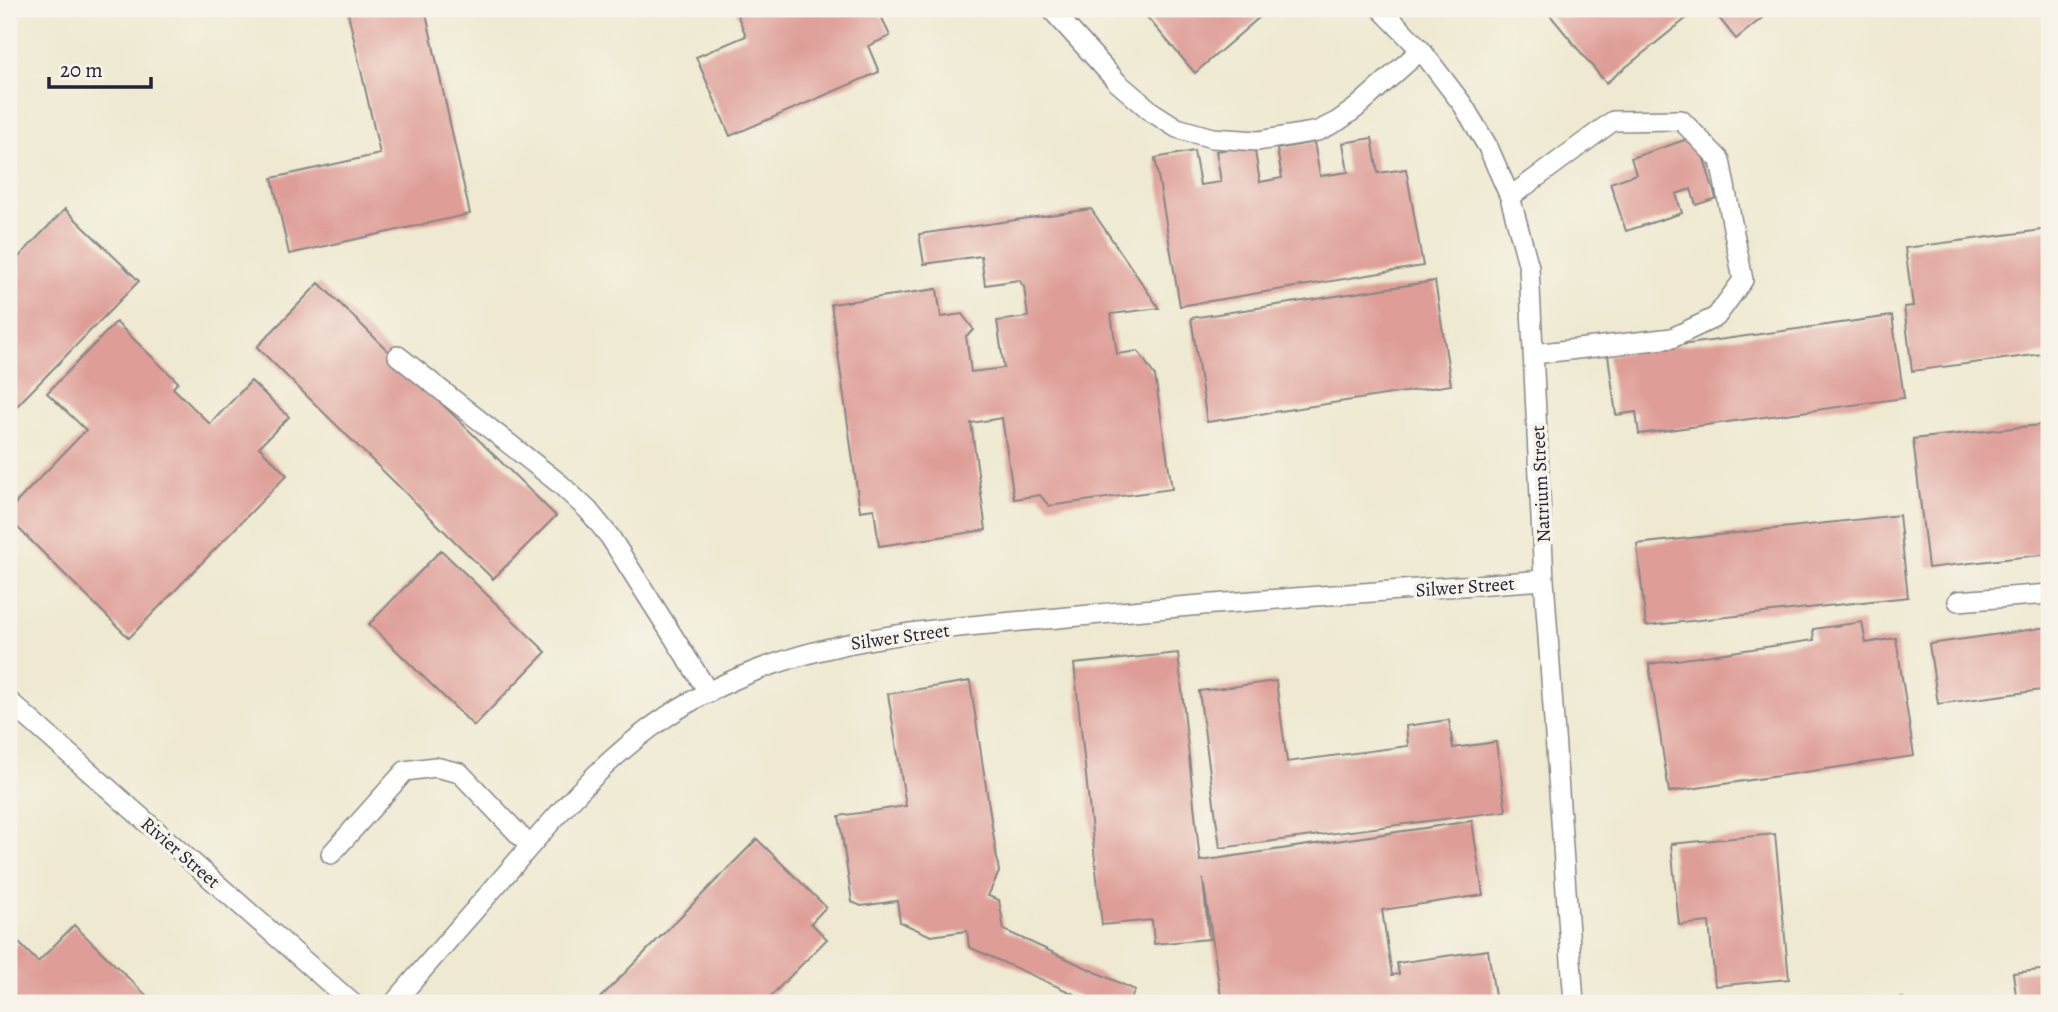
<svg xmlns="http://www.w3.org/2000/svg" width="2058" height="1012" font-family="Alegreya,serif">
<style>
.building{fill:#de9e97}
.lines{fill:none;stroke-linecap:round;stroke-linejoin:round}
.lane-casing{stroke:#888686;stroke-width:22}
.lane{stroke:#fff;stroke-width:19}
.labels{text-anchor:middle;stroke-width:7;stroke-linejoin:round;paint-order:stroke}
.street-label{font-size:19px;fill:#22223b;stroke:#f7f3e8}
</style>
<rect width="100%" height="100%" fill="#f7f3e8"/>
<filter id="ink" filterUnits="userSpaceOnUse"><feTurbulence type="fractalNoise" baseFrequency=".0143" numOctaves="2"/><feDisplacementMap in="SourceGraphic" scale="14" xChannelSelector="R" yChannelSelector="G"/><feConvolveMatrix kernelMatrix="1 2 1 2 8 2 1 2 1" color-interpolation-filters="sRGB"/></filter>
<filter id="wash" filterUnits="userSpaceOnUse"><feTurbulence type="fractalNoise" baseFrequency=".00686" numOctaves="4" result="noise"/><feDisplacementMap in="SourceGraphic" scale="28" xChannelSelector="R" yChannelSelector="G"/><feGaussianBlur stdDeviation="1.57" result="paint"/><feColorMatrix in="noise" values="0 0 0 0 0 0 0 0 0 0 0 0 0 0 0 0 0 1.4 0 .05"/><feComposite in="paint" operator="in"/></filter>
<g filter="url(#wash)">
<rect width="100%" height="100%" fill="#eee9d0"/>
<g id="blocks">
<path class="building" d="M347 9H425L470 214 289 254 272 178 380 154Z
M735 9H878L890 36 868 46 879 72 730 136 696 57 746 36Z
M1140 9H1269L1195 73Z
M1545 9H1698L1606 83Z
M1712 9H1773L1736 39Z
M1697 136 1716 198 1696 205 1691 189 1676 194 1682 213 1626 231 1610 183 1636 174 1631 158Z
M1372 138 1378 173 1406 169 1423 266 1180 306 1155 158 1194 151 1200 185 1221 182 1216 151 1254 145 1260 182 1282 178 1277 149 1314 142 1320 176 1348 172 1343 143Z
M65 209 139 281 9 414V267Z
M1091 209 1159 308 1111 314 1117 354 1138 351 1155 376 1172 489 1049 506 1040 495 1014 499 1002 418 971 423 986 530 879 546 874 509 860 511 831 304 937 289 941 317 962 314 974 330 966 336 971 372 1004 368 997 321 1028 317 1024 287 1019 280 985 285 981 256 924 264 919 234Z
M2049 229V353L1912 371 1904 307 1913 306 1905 248Z
M1435 281 1451 385 1207 422 1191 318Z
M319 283 556 516 493 579 257 347Z
M1892 316 1904 398 1639 434 1636 412 1616 415 1608 355Z
M116 322 178 382 173 388 210 424 251 381 289 417 259 447 287 475 129 638 9 519V510L86 430 47 393Z
M2049 424V554L1928 568 1913 439Z
M1899 515 1908 597 1646 626 1637 544Z
M441 550 546 652 474 726 369 624Z
M1862 622 1866 643 1896 638 1914 756 1669 792 1649 664 1814 640 1813 629Z
M2049 627V689L1938 704 1929 644Z
M1178 653 1200 861 1472 821 1483 895 1382 910 1392 975 1399 974 1397 963 1488 950 1496 1003H1222L1203 879 1209 939 1154 944 1152 920 1102 925 1074 664Z
M970 681 999 872 988 896 999 900 1004 930 1135 990 1129 1003H1094L969 947 967 931 931 936 900 922 897 901 861 906 852 902 839 816 906 806 888 694Z
M1276 681 1287 762 1408 746 1406 726 1449 720 1453 748 1496 742 1506 811 1220 848 1199 691Z
M1775 834 1789 979 1715 986 1709 922 1679 925 1671 844Z
M757 839 826 907 811 923 827 939 764 1003H595Z
M74 925 154 1003H9V952L18 942 38 962Z
M2049 969V1003H2017L2013 973Z
M1903 998 1904 1003H1871V1002Z"/>
</g>
</g>
<g filter="url(#ink)">
<use href="#blocks" fill-opacity="0" stroke="#888686" stroke-width="2"/>
<g class="lines">
<g class="lane-casing">
<path id="lane" d="M1051 9 1117 82 1152 112 1177 128 1212 138 1258 141 1318 131 1338 121 1356 108 1421 50
M1381 9 1421 50 1463 105 1488 147 1510 197 1529 267 1544 580 1574 1003
M1510 197 1613 121 1681 120 1720 160 1743 280 1716 317 1672 338 1534 354
M398 356 560 484 588 510 610 537 709 693
M1958 601 2049 594
M9 701 352 1003
M331 854 405 771 435 767 460 773 530 846
M394 1003C433 957 473 912 513 866 559 812 607 756 666 717 791 632 946 629 1090 615 1241 600 1393 591 1544 580"/>
</g>
<use href="#lane" class="lane"/>
</g>
</g>
<g class="labels">
<g class="street-label">
<text transform="translate(1540 484) rotate(-93)" y="7">Natrium Street</text>
<text transform="translate(1465 586) rotate(-4)" y="7">Silwer Street</text>
<text transform="translate(900 636) rotate(-8)" y="7">Silwer Street</text>
<text transform="translate(181 852) rotate(41)" y="7">Rivier Street</text>
</g>
</g>
<rect width="2058" height="1012" fill="none" stroke="#f7f3e8" stroke-width="35"/>
<path d="M49 77v10h102v-10" fill="none" stroke="#22223b" stroke-width="3.5"/>
<text x="60" y="77" font-size="21" fill="#22223b" stroke="#f7f3e8" stroke-width="5" paint-order="stroke">20 m</text>
</svg>
